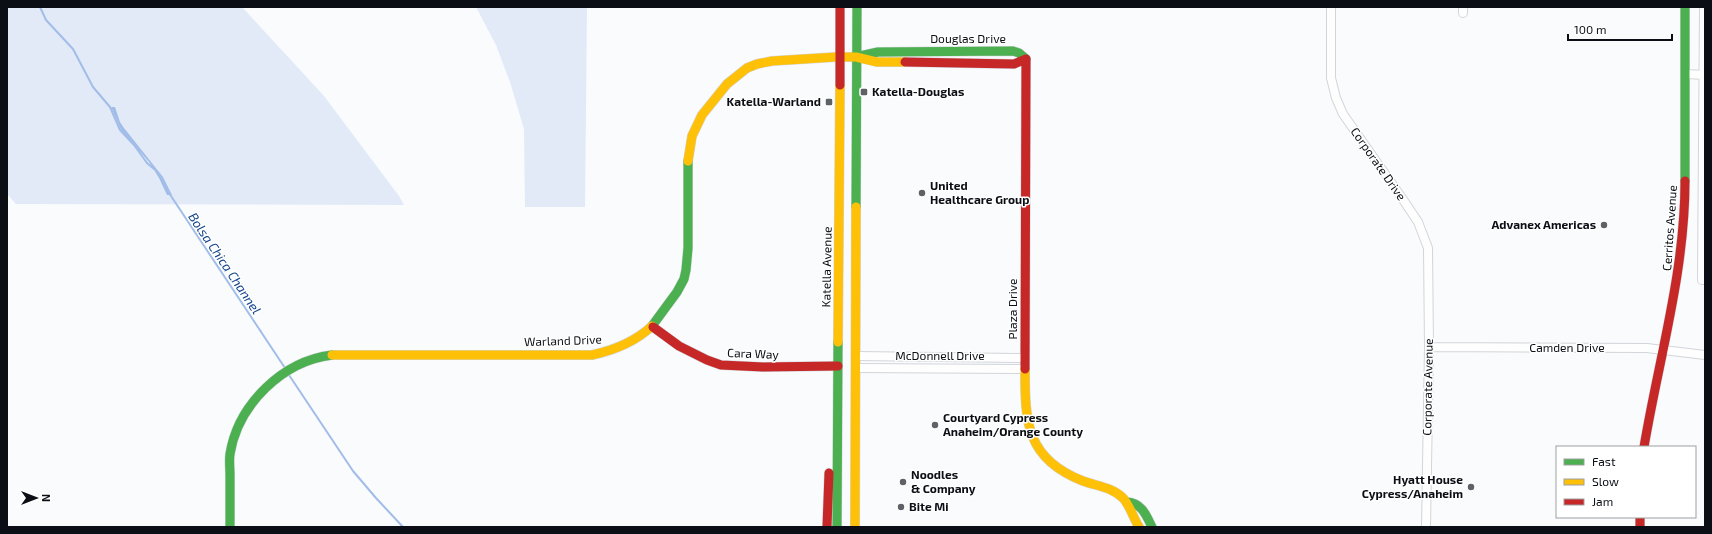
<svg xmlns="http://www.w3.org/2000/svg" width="1712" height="534" font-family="'Exo 2',sans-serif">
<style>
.green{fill:#e2eaf8}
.water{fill:#a1bde8}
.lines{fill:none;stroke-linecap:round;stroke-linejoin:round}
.stream{stroke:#a1bde8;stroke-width:2}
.street-casing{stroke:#d2d5d9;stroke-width:10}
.fast-casing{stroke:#d2d5d9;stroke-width:10}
.slow-casing{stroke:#d2d5d9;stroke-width:10}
.jam-casing{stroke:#d2d5d9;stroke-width:10}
.street{stroke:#fefeff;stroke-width:8}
.fast{stroke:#4caf50;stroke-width:9}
.slow{stroke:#ffc107;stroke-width:9}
.jam{stroke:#c62828;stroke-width:9}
.poi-dot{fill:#5e6266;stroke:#fff;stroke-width:1.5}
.labels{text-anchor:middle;stroke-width:3;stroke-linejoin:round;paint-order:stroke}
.street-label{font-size:12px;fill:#0b0f15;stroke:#fff}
.poi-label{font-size:12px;font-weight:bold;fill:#0b0f15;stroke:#fff;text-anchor:start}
.water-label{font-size:13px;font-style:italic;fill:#14448b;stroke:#fff}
</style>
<rect width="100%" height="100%" fill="#f9fbfd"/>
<path class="green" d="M7 7H242L324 96 399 196 404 205 16 204 7 194Z
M476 7H587L585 207H525L524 129 510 82 496 45Z"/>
<path class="water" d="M111 107H115L120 122 124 128 163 177 172 195H167L159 178 149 162 121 130Z"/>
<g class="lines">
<path class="stream" d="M40 7 46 20 73 49 93 87 110 107 120 130 134 145 147 163 154 169
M169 193 285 368
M289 375 353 471 376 498 403 527"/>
<g class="street-casing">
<path id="street" d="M1331 7V78L1336 98 1343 114 1402 198 1418 222 1428 248 1429 347 1426 527
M1704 7 1702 280H1705
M1463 13V7
M1686 74 1705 75
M1429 347 1647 348 1705 355
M856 356 1025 358
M856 368 1025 369"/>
</g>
<g class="fast-casing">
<path id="fast" d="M1685 7V181
M860 56 878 52 1013 51 1019 53 1026 59
M856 207 857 7
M652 326 677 292 684 279 686 270 688 248V161
M1127 502C1142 503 1146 515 1152 527
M230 527C230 510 230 493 230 475 230 468 229 461 230 454 238 404 283 361 332 355
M837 527 838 342"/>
</g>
<g class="slow-casing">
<path id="slow" d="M688 161 692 136 702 115 727 84 747 68 757 64 772 61 836 57H856L877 62H905
M838 342 840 85
M332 355H592C615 350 635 342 652 326
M1025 369C1025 422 1026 459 1083 481 1096 486 1112 487 1123 498 1129 504 1134 519 1139 527
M855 527 856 207"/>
</g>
<g class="jam-casing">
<path id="jam" d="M905 62 1014 64 1026 59
M840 85V7
M653 327 679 346 707 360 721 365 763 367 838 366
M1025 369 1026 59
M1644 447C1659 358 1685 272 1685 181
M1640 517V527
M827 527 829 473"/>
</g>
<use href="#street" class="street"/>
<use href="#fast" class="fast"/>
<use href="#slow" class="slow"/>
<use href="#jam" class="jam"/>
</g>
<g class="poi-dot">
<rect x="860" y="88" width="8" height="8" rx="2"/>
<rect x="825" y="98" width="8" height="8" rx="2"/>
<circle cx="922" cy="193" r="4"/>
<circle cx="1604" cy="225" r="4"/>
<circle cx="935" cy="425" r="4"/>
<circle cx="903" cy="482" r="4"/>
<circle cx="1471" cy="487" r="4"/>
<circle cx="901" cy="507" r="4"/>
</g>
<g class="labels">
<g class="street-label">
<text x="968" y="43">Douglas Drive</text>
<text transform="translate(1378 164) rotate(55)" y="4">Corporate Drive</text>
<text transform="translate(1670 228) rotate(-86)" y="4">Cerritos Avenue</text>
<text transform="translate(827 267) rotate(-89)" y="4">Katella Avenue</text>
<text transform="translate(1013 309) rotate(-90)" y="4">Plaza Drive</text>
<text transform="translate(563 341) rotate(-2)" y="4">Warland Drive</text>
<text x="1567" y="352">Camden Drive</text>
<text transform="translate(753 354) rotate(2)" y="4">Cara Way</text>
<text x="940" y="360">McDonnell Drive</text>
<text transform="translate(1428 387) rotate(-89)" y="4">Corporate Avenue</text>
</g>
<g class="poi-label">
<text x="872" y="96">Katella-Douglas</text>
<text x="821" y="106" text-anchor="end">Katella-Warland</text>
<text x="930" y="190">United<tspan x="930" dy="14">Healthcare Group</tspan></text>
<text x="1596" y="229" text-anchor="end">Advanex Americas</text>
<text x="943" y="422">Courtyard Cypress<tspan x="943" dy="14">Anaheim/Orange County</tspan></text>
<text x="911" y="479">Noodles<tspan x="911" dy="14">&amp; Company</tspan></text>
<text x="1463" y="484" text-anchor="end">Hyatt House<tspan x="1463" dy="14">Cypress/Anaheim</tspan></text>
<text x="909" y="511">Bite Mi</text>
</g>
<g class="water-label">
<text transform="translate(225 263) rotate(56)" y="5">Bolsa Chica Channel</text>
</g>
</g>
<rect width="1712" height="534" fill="none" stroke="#0b0f15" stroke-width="16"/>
<rect x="1556" y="446" width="140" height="72" fill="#ffffff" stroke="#9d9fa1"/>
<rect x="1564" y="459" width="20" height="6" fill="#4caf50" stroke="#9d9fa1"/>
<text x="1592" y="466" font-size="12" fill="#0b0f15">Fast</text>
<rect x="1564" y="479" width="20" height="6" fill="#ffc107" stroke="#9d9fa1"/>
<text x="1592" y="486" font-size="12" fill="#0b0f15">Slow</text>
<rect x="1564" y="499" width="20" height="6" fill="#c62828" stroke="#9d9fa1"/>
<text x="1592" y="506" font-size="12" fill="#0b0f15">Jam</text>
<g transform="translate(36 498) rotate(90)" stroke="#ffffff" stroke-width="3" paint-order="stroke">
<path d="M0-3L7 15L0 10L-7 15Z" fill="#0b0f15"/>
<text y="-6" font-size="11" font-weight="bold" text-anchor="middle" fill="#0b0f15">N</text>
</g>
<path d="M1568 34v6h104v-6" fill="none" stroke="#0b0f15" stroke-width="2"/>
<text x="1574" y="34" font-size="12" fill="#0b0f15" stroke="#ffffff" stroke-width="3" paint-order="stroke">100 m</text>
</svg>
